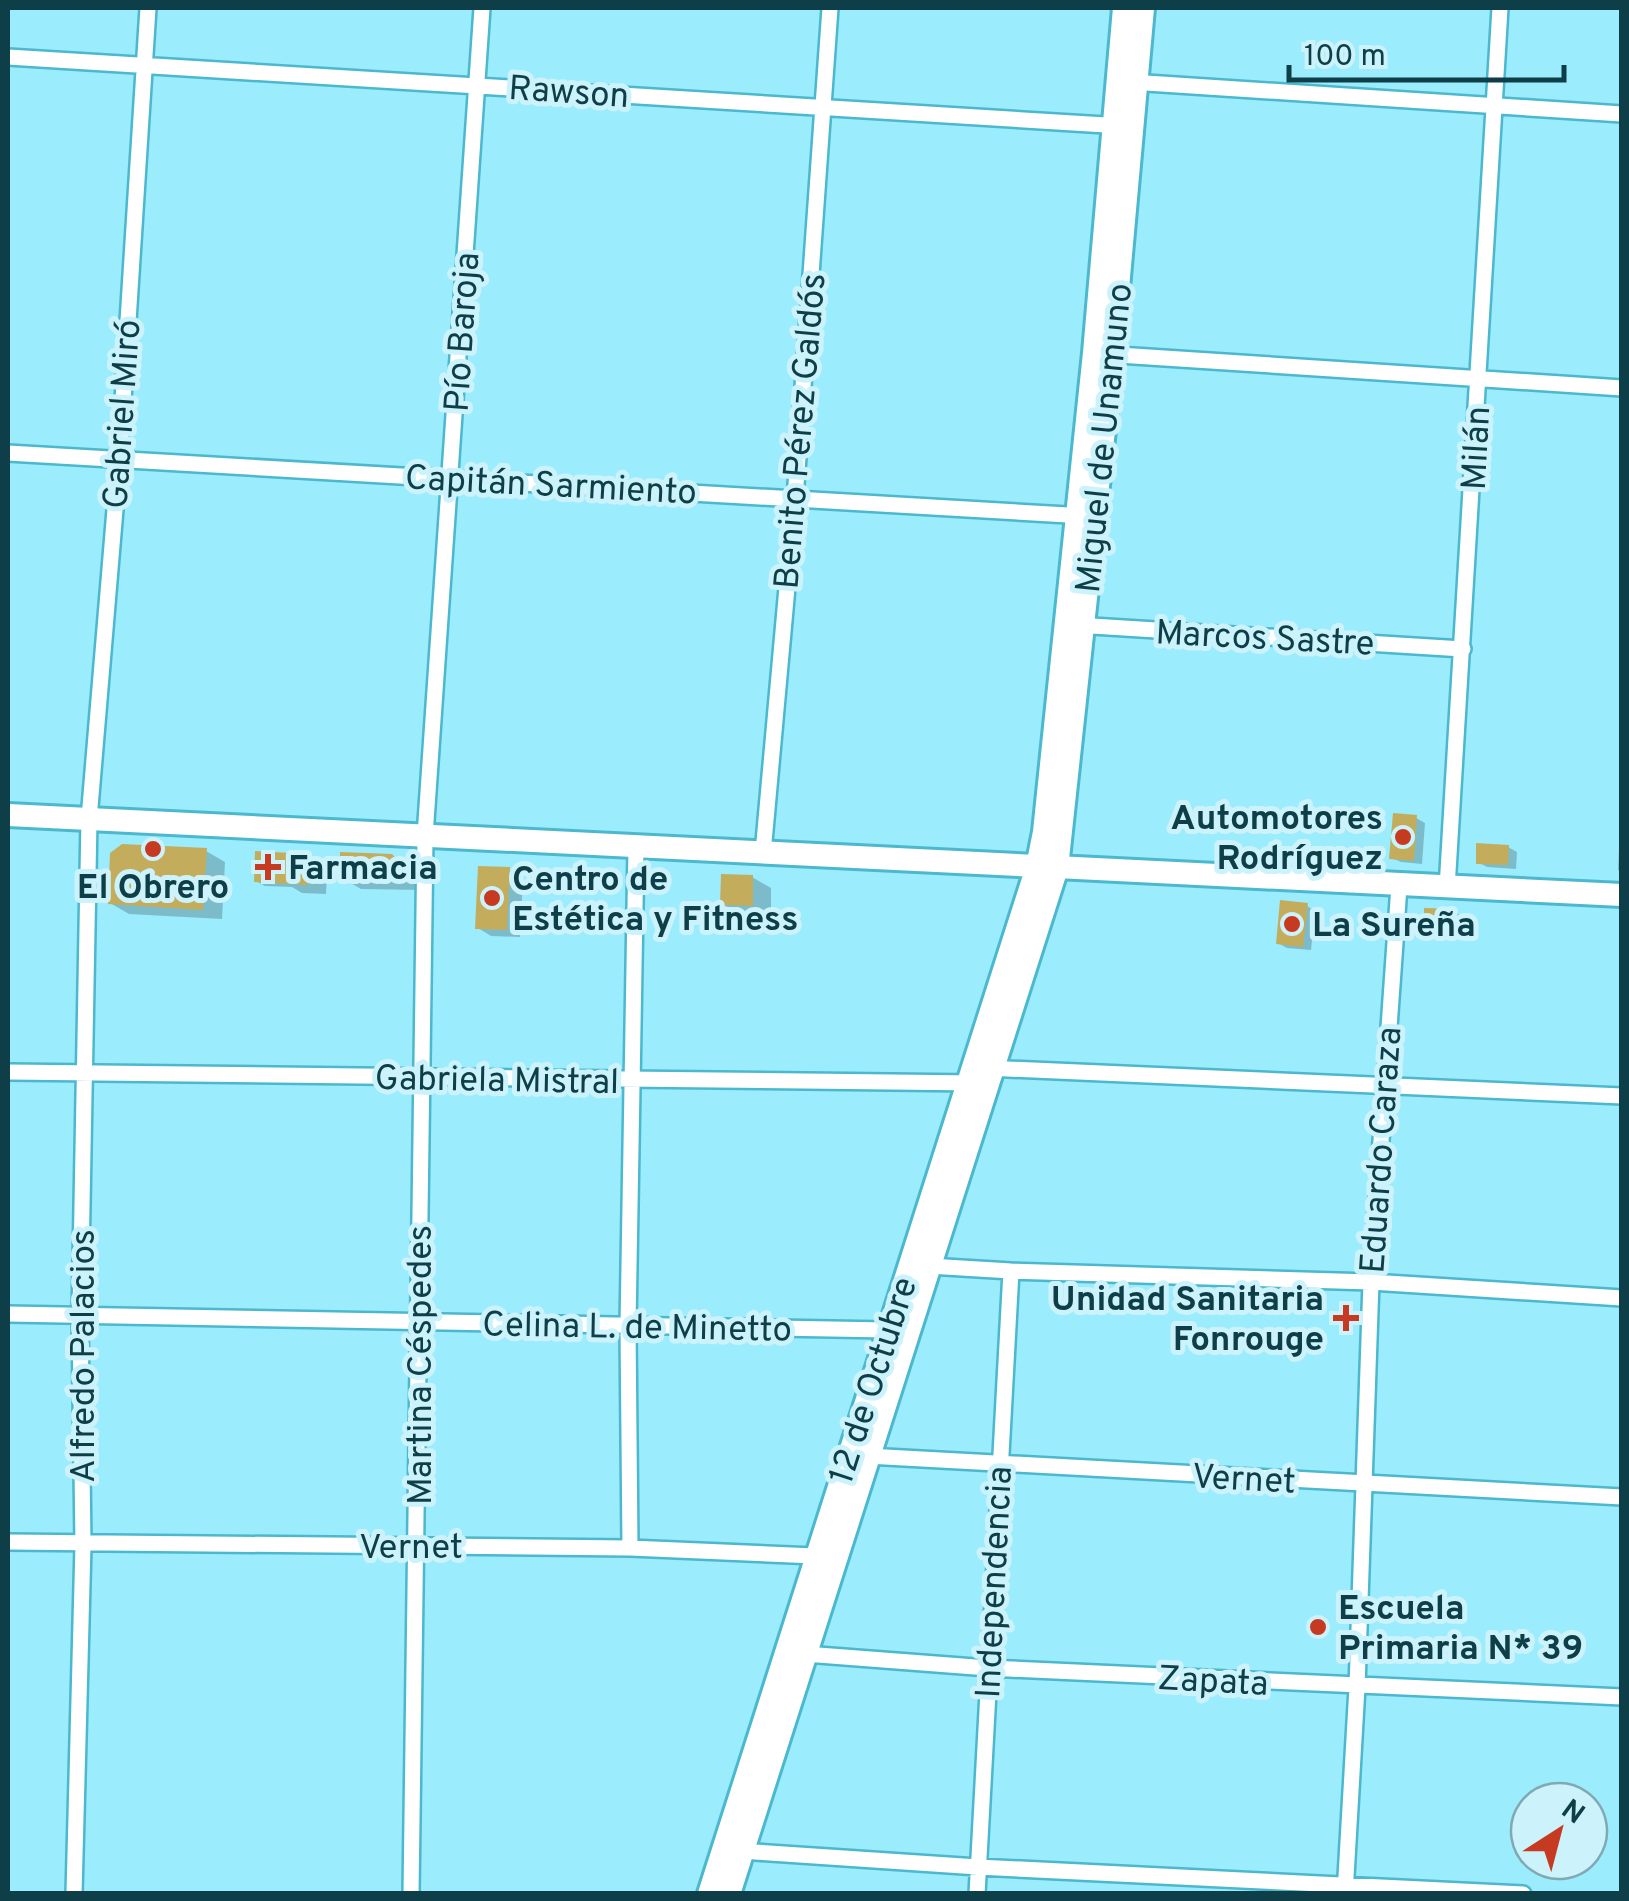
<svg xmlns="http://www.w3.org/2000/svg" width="1629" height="1901" font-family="Overpass,sans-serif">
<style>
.shadow{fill:#0003}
.building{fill:#c4ac5d}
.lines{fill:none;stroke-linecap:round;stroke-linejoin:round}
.street-casing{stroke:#4bb8cd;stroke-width:20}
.secondary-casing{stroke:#4bb8cd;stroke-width:28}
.street{stroke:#fff;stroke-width:15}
.secondary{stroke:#fff;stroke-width:22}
.poi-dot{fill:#c53a21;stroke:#ccf2fb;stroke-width:4}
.labels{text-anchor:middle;stroke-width:10;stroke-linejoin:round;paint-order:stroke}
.street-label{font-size:35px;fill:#0e3e47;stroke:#ccf2fb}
.poi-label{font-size:35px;font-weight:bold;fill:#0e3e47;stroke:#ccf2fb;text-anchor:start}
</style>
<rect width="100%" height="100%" fill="#9becfd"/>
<path class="shadow" d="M1416 818 1425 823 1422 864 1401 862 1392 858Z
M1508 847 1517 852 1516 869 1487 867 1478 862Z
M1619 847H1622V873L1618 870Z
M206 851 225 862 222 919 129 914 110 903Z
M309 856 327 867 326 894 302 893 292 887 265 886 256 881Z
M392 856 411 868 421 878V890L361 889 342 878Z
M509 870 523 877 520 937 491 936 478 928Z
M752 877 771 888V915L741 914 722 904Z
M1307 906 1315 911 1311 950 1287 948 1278 943Z
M1455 912 1464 917 1463 929 1435 928 1426 923Z"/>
<path class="building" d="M1393 813 1417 815 1414 861 1389 859Z
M1476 843 1509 845 1508 865 1476 864Z
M122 844 207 848 203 910 108 904 110 853Z
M255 851 309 854 308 885 254 882Z
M340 852 392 854 403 865 402 881 340 879Z
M478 866 510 867 507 930 475 929Z
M721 874 753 875V906L720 905Z
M1280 900 1308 903 1303 947 1276 944Z
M1424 908 1456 909 1455 926 1424 924Z"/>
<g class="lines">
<g class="street-casing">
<path id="street" d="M8 57 1122 126
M1131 82 1622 114
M1103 354 1622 388
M8 453 1085 516
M1076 625 1463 649
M763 853 795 499 830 8
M1447 888 1500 8
M986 1068 1622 1096
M8 1072 977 1083
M922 1262 929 1266 1011 1271 1371 1282 1622 1298
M8 1314 887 1330 897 1334
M867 1456 1622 1497
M8 1542 630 1548 815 1556
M630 1548 628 1326 636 847
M805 1654 988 1668 1622 1697
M739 1847 755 1852 978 1867 1523 1894
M74 1894 83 1545 80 1316 89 819 119 462 148 8
M411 1894 425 836 482 8
M977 1894 1011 1271
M1345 1894 1357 1687 1371 1282 1399 886"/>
</g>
<g class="secondary-casing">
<path id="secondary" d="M8 815 1622 895
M709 1894 1037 867 1044 832 1094 353 1124 8
M729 1894 1057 868 1112 355 1143 8"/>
</g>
<use href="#street" class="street"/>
<use href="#secondary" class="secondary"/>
</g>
<g class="poi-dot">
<circle cx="1403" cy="837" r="10"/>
<circle cx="153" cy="849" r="10"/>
<path d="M263 852h10v10h10v10h-10v10h-10v-10h-10v-10h10z"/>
<circle cx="492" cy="898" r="10"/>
<circle cx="1292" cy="924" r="10"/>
<path d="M1341 1303h10v10h10v10h-10v10h-10v-10h-10v-10h10z"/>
<circle cx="1318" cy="1627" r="10"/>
</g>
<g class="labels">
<g class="street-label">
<text transform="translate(569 91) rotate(4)" y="12">Rawson</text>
<text transform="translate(461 332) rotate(-86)" y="12">Pío Baroja</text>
<text transform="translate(121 414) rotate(-86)" y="12">Gabriel Miró</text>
<text transform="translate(799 431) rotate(-85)" y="12">Benito Pérez Galdós</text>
<text transform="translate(1103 438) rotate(-84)" y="12">Miguel de Unamuno</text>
<text transform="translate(1475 448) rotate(-87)" y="12">Milán</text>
<text transform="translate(551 484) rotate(3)" y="12">Capitán Sarmiento</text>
<text transform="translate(1265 637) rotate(3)" y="12">Marcos Sastre</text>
<text transform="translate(497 1079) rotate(1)" y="12">Gabriela Mistral</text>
<text transform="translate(1380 1150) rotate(-86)" y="12">Eduardo Caraza</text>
<text transform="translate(637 1326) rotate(1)" y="12">Celina L. de Minetto</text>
<text transform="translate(82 1356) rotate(-90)" y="12">Alfredo Palacios</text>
<text transform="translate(419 1365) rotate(-90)" y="12">Martina Céspedes</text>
<text transform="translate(872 1380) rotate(-72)" y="12">12 de Octubre</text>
<text transform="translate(1244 1478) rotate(3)" y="12">Vernet</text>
<text x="411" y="1558">Vernet</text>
<text transform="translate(993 1582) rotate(-87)" y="12">Independencia</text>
<text transform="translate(1213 1680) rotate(3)" y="12">Zapata</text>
</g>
<g class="poi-label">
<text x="1383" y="829" text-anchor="end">Automotores<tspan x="1383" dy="40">Rodríguez</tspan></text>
<text x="288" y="879">Farmacia</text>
<text x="512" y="890">Centro de<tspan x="512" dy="40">Estética y Fitness</tspan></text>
<text x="153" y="898" text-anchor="middle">El Obrero</text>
<text x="1312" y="936">La Sureña</text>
<text x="1324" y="1310" text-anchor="end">Unidad Sanitaria<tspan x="1324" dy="40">Fonrouge</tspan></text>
<text x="1338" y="1619">Escuela<tspan x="1338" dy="40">Primaria N* 39</tspan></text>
</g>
</g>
<rect width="1629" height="1901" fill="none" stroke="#0e3e47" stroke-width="20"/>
<g transform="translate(1559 1831) rotate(36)"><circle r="48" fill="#ccf2fb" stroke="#80aab3" stroke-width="2.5"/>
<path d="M0-8L18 38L0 25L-18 38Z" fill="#c53a21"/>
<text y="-15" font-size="28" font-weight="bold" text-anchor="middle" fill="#0e3e47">N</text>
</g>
<path d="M1289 65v15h275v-15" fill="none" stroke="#0e3e47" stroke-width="5"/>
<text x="1304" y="65" font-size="30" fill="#0e3e47" stroke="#ccf2fb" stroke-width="8" paint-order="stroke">100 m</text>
</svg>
